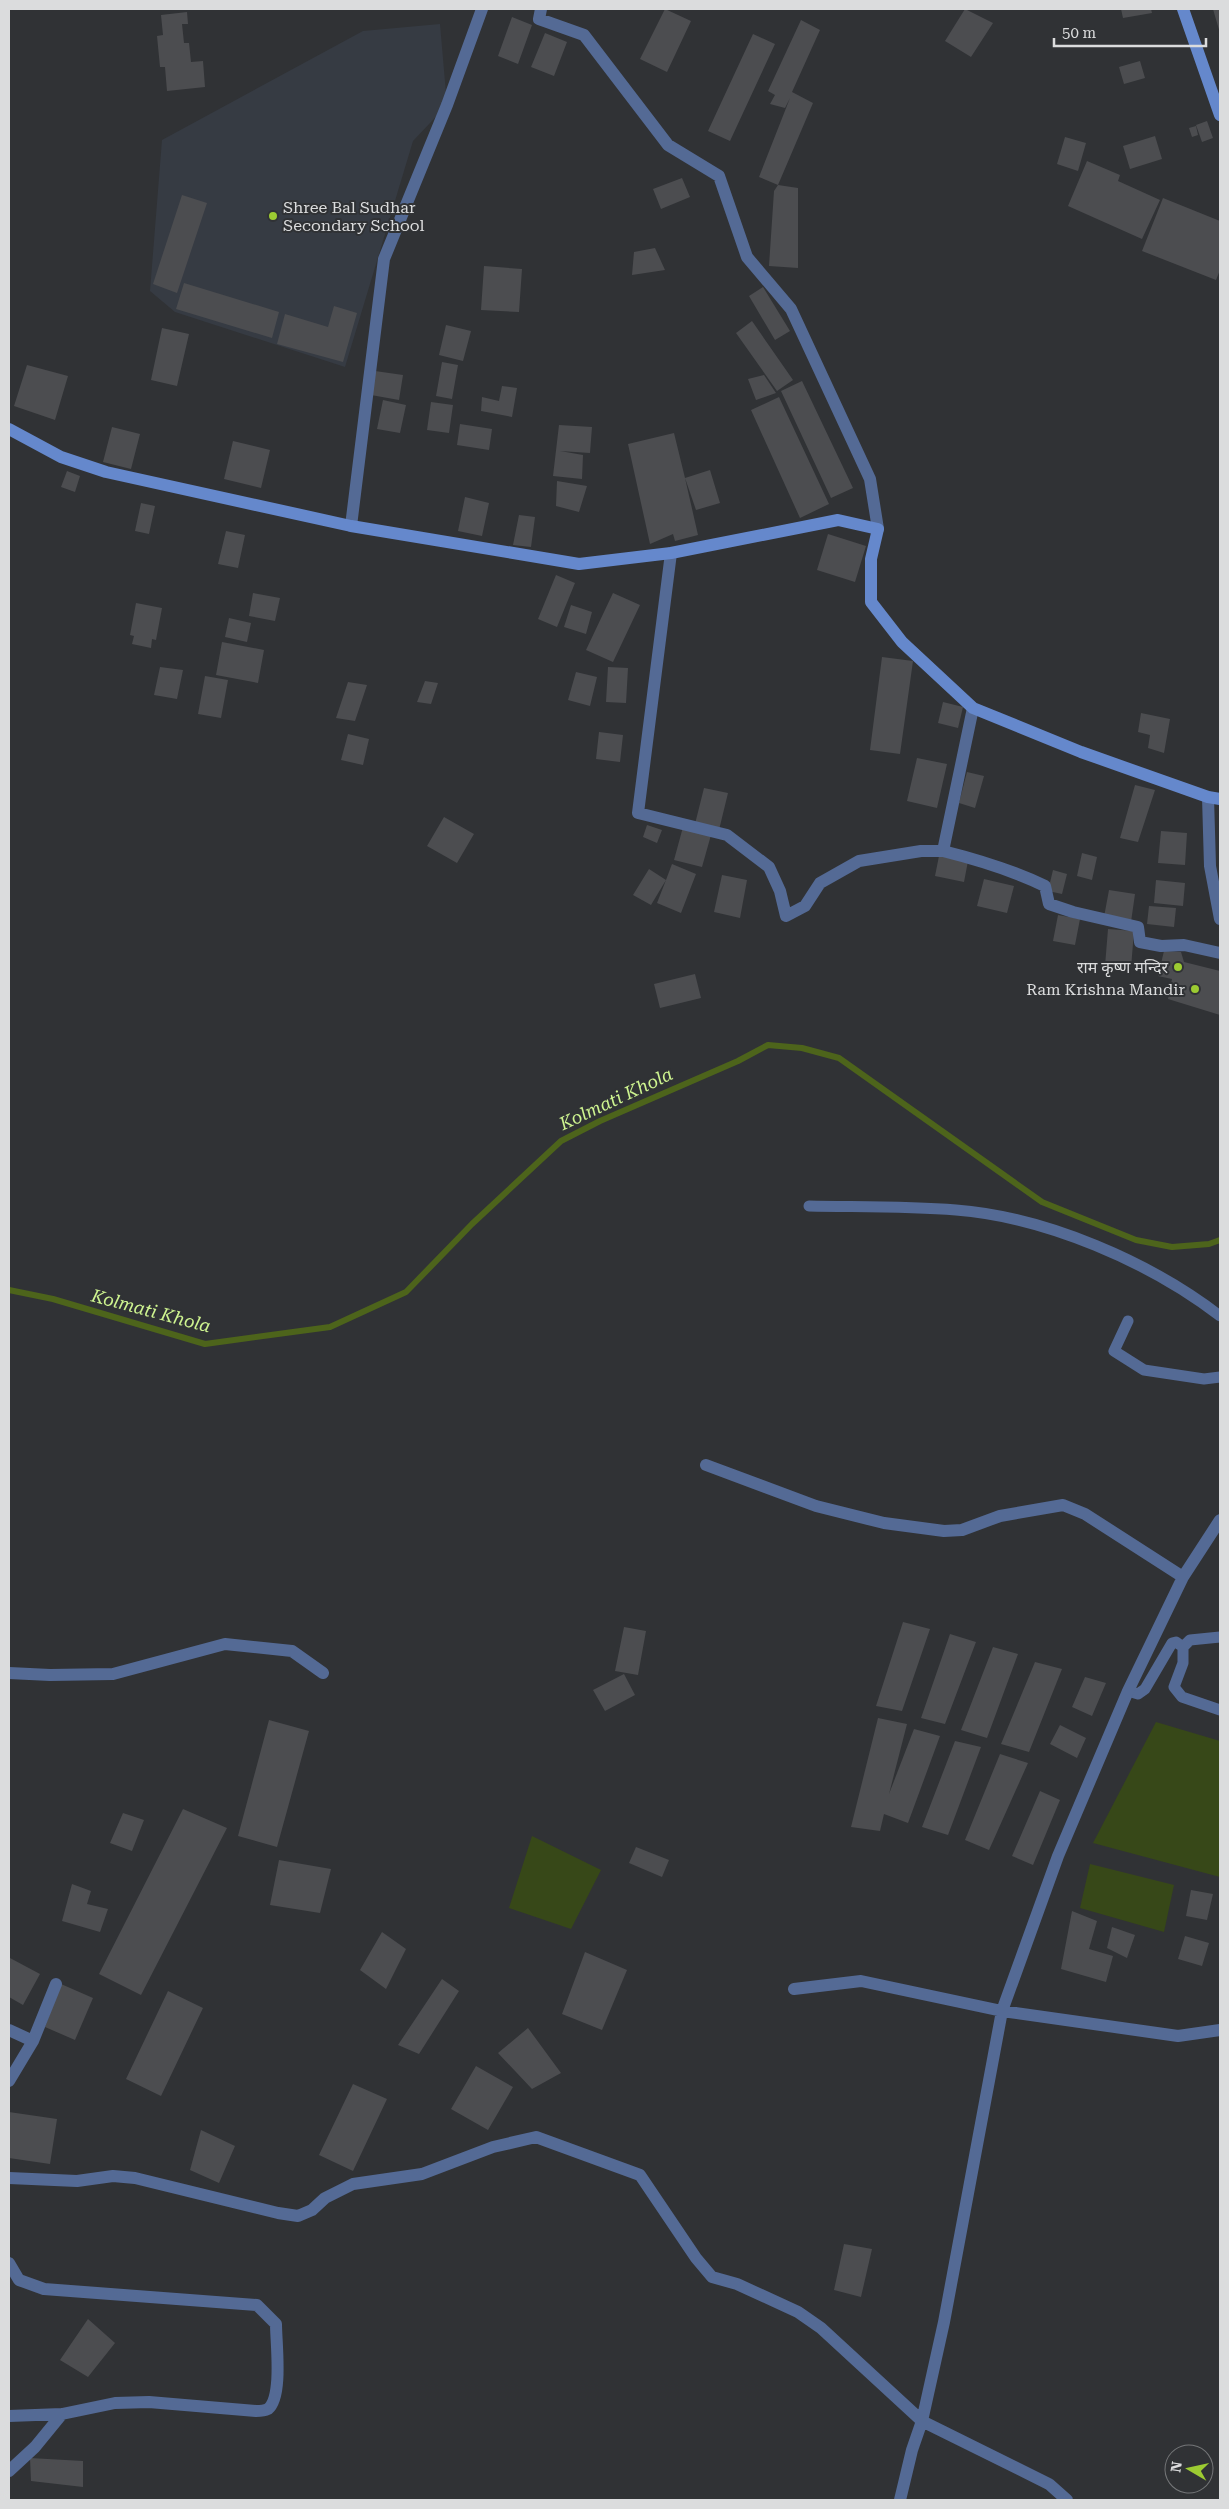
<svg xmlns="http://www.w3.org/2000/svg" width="1229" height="2509" font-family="'Roboto Serif','Noto Sans Devanagari',serif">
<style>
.built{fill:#363b43}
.green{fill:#374818}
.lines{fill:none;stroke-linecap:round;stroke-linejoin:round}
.stream{stroke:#4d641b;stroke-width:6}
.building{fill:#4c4d50}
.lane{stroke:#546a95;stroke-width:11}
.street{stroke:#546a95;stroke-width:12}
.secondary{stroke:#6588cc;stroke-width:12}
.poi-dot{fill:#9ccb32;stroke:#303235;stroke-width:2}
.labels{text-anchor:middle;stroke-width:4;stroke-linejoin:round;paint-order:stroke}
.poi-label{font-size:16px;fill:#dbdcdd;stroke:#303235;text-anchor:end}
.water-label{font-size:18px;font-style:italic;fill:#cef490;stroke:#303235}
</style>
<rect width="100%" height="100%" fill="#303235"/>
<path class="built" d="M440 24 447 105 413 141 345 367 175 312 150 291 162 140 363 31Z"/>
<path class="green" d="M1156 1722 1220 1741V1877L1093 1843Z
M532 1836 601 1870 571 1929 509 1908Z
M1090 1864 1174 1885 1164 1932 1080 1908Z"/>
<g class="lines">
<path class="stream" d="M9 1290 53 1299 205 1344 330 1327 406 1292 472 1224 561 1141 600 1121 738 1061 768 1045 802 1048 839 1058 1042 1202 1136 1240 1172 1247 1209 1244 1220 1240"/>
</g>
<path class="building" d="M665 9 691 21 667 72 640 59Z
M965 9 993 23 971 57 945 41Z
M1121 9H1151L1152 13 1123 18Z
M1213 9H1220V33L1215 16Z
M187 12 188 24H182L184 43H189L191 62 203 61 205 87 167 91 165 67H160L157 36 163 35 161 15Z
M512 17 532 25 518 64 498 56Z
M801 20 820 30 792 92 813 103 778 185 759 177 790 98 785 108 770 104 775 95 768 91Z
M545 33 567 42 554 76 531 67Z
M753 34 775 44 730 141 708 131Z
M1140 61 1145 78 1124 84 1119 67Z
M1207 121 1213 138 1202 142 1196 125Z
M1196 126 1198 135 1192 137 1189 128Z
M1155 136 1162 159 1130 169 1123 146Z
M1065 137 1086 143 1078 171 1057 164Z
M1087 161 1120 175 1118 181 1160 200 1142 239 1068 206Z
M682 178 690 197 661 209 653 189Z
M778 185 798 188V268L769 266 774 191Z
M182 195 207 203 177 293 153 284Z
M1163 198 1220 221V270L1216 280 1142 251Z
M655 248 665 270 632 275 634 252Z
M484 266 522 269 519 312 481 310Z
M184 283 279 312 272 338 176 309Z
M763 287 790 331 775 340 749 296Z
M334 306 357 313 343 362 277 344 285 314 328 327Z
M752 321 793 380 777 391 736 333Z
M446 325 471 331 463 361 439 355Z
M162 328 189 334 177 386 151 380Z
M442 362 458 365 452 399 436 396Z
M27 365 68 376 55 420 14 406Z
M375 371 403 375 399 400 371 395Z
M764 375 776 393 756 400 748 379Z
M802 381 853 488 831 498 781 391Z
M502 386 517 388 512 417 481 411 482 397 499 401Z
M779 397 829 504 800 518 751 410Z
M383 400 406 405 400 433 377 429Z
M431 402 453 405 449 433 427 430Z
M460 424 492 429 489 450 457 445Z
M559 425 592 427 590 453 560 451 583 455 582 479 553 476Z
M112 427 140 434 131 469 103 462Z
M674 433 685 478 710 470 720 503 696 510 685 478 698 535 675 541 673 534 650 544 628 444Z
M233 441 270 450 261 488 224 479Z
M67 471 80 476 75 492 61 487Z
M557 481 587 486 579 512 556 506Z
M465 497 489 503 482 536 458 531Z
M141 503 155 506 149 534 135 531Z
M519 515 535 517 531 547 513 545Z
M226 531 245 535 238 568 218 564Z
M828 534 866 546 855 582 817 570Z
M556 575 575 583 557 627 538 619Z
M253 593 280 598 275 621 249 616Z
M613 593 640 605 613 662 586 650Z
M136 603 162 608 156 640 152 639 151 648 132 644 134 636 130 635Z
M571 605 592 612 586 634 564 627Z
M229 618 251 623 247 642 225 637Z
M222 642 264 650 258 683 216 675Z
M882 657 913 661 900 754 870 750Z
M160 667 183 670 177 699 154 695Z
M608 667 628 668 626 703 606 702Z
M576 672 597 677 590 706 568 700Z
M205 676 228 680 221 718 198 714Z
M425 681 438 683 431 704 417 702Z
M348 682 367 685 355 721 336 718Z
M943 702 963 707 958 728 938 723Z
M1141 713 1170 719 1164 753 1148 748 1150 735 1138 732Z
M599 732 623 735 620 762 596 759Z
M348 734 369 739 363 765 341 760Z
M917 758 947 764 937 808 907 801Z
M967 772 984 776 975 808 959 803Z
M1135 785 1155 790 1138 842 1120 838Z
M704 788 728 793 719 830 695 824Z
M444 817 474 834 457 863 427 846Z
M647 825 662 830 657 843 643 837Z
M683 827 711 835 702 867 674 860Z
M1161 831 1187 833 1185 865 1158 863Z
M1082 853 1097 857 1092 880 1077 876Z
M939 856 968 861 964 882 935 876Z
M672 864 696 874 681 913 657 903 666 880 651 905 633 895 649 869 666 880Z
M1053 870 1067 874 1062 894 1048 891Z
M722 875 747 880 740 918 714 912Z
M984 879 1014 886 1007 913 977 906Z
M1156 880 1185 883 1183 906 1154 903Z
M1109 890 1135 894 1131 922 1104 917Z
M1149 906 1176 908 1174 927 1147 924Z
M1058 915 1080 919 1075 945 1053 941Z
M1108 929 1134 931 1131 968 1105 966Z
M1164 951 1181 952 1184 962 1220 971V1015L1168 999 1172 979 1158 976Z
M695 974 701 998 660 1008 654 984Z
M903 1622 930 1629 902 1711 876 1706Z
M624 1627 646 1631 638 1675 615 1671Z
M950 1634 976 1642 945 1724 921 1718Z
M993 1647 1018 1654 987 1738 961 1730Z
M1035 1662 1062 1669 1029 1752 1001 1744Z
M624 1674 635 1695 605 1711 593 1690Z
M1085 1677 1106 1683 1092 1716 1072 1707Z
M878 1718 907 1724 889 1794 914 1729 940 1736 908 1823 884 1814 880 1831 851 1827Z
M269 1720 309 1731 277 1847 238 1836Z
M1060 1725 1086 1738 1077 1758 1050 1744Z
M955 1741 981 1747 948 1835 922 1827Z
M1000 1754 1028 1763 989 1850 965 1840Z
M1040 1791 1060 1800 1033 1865 1012 1856Z
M183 1809 227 1828 141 1995 99 1974Z
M123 1813 144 1820 132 1851 110 1843Z
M636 1847 669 1860 662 1877 629 1863Z
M279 1860 331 1869 320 1913 270 1905Z
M72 1884 91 1891 87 1904 108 1909 100 1932 62 1921Z
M1191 1890 1213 1894 1207 1920 1186 1916Z
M1072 1911 1097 1921 1089 1949 1113 1956 1106 1982 1061 1969Z
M1112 1927 1135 1935 1127 1958 1107 1948Z
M382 1932 406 1949 386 1989 360 1970Z
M1185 1936 1209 1943 1202 1966 1178 1959Z
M585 1952 627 1970 602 2030 562 2014Z
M10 1958 40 1974 23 2005 9 1997Z
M442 1979 459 1991 419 2054 398 2045Z
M61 1984 93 1998 75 2040 45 2027Z
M168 1991 203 2008 161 2096 126 2079Z
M528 2028 561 2073 532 2089 498 2053Z
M476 2066 513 2087 488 2130 451 2109Z
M353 2084 387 2099 353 2171 319 2155Z
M9 2112 57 2119 50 2164 9 2158Z
M201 2130 235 2146 219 2183 190 2170Z
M844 2244 872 2249 861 2297 834 2290Z
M88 2319 115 2343 88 2377 60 2360Z
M30 2458 83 2461V2487L31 2481Z"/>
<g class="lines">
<path class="lane" d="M809 1206C858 1207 907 1206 956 1210 1046 1217 1150 1262 1220 1316
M1128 1321 1114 1351 1144 1370 1204 1379 1220 1377
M1183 1647 1190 1640 1220 1637
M1128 1691 1138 1694 1145 1689 1172 1643 1176 1642 1183 1647V1663L1174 1687 1182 1697 1220 1710"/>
<path class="street" d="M541 9 539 19 584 35 668 145 719 176 747 257 791 309 870 479 878 529
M351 526 384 259 447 105 482 9
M671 553 638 813 727 835 769 867 780 891 786 916 805 906 820 883 859 861 921 851H943
M973 708 943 851C979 860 1012 870 1045 886L1049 904 1073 912 1138 927 1140 942 1161 946 1184 945 1220 953
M1208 797 1210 866 1220 919
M706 1465 816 1506 884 1523 944 1531 962 1530 1000 1516 1063 1505 1085 1514 1183 1577
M9 1673 50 1675 113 1674 225 1644 292 1651 323 1673
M794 1989 861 1981 1002 2011 1178 2036 1220 2030
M9 2030 33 2041
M9 2081 33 2041 56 1984
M9 2178 77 2181 113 2176 135 2178 278 2213 298 2216 312 2210 325 2198 353 2184 422 2174 493 2147 536 2137 640 2175 696 2258 712 2277 737 2284 798 2312 821 2328 922 2421 1049 2484 1067 2500
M9 2263 19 2280 44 2289 257 2305 276 2324C276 2343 283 2397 268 2409 264 2411 261 2411 256 2411L149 2402 115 2403 62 2414 9 2416
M9 2471 35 2447 62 2414
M900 2500 912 2450 922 2421 944 2322 1002 2011 1058 1856 1128 1691 1183 1577 1220 1520"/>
<path class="secondary" d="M1183 9 1220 115
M9 429 61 457 106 472 351 526 579 564 671 553 838 520 878 529 871 559V602L902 642 973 708 1081 752 1208 797 1220 799"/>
</g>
<g class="poi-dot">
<circle cx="273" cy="216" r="5"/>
<circle cx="1178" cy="967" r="5"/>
<circle cx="1195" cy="989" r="5"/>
</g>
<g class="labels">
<g class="poi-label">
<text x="283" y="213" text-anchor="start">Shree Bal Sudhar<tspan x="283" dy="18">Secondary School</tspan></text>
<text x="1168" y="973">राम कृष्ण मन्दिर</text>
<text x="1185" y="995">Ram Krishna Mandir</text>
</g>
<g class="water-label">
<text transform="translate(616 1099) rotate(-25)" y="6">Kolmati Khola</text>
<text transform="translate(151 1311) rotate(15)" y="6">Kolmati Khola</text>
</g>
</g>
<rect width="1229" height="2509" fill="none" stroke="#dbdcdd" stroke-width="20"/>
<g transform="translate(1189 2469) rotate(279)"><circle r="24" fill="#303235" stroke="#747678"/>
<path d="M0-4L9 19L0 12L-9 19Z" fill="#9ccb32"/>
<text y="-8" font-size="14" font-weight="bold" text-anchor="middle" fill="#dbdcdd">N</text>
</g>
<path d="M1054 38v8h152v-8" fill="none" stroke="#dbdcdd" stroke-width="2.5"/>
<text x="1062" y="38" font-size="15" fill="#dbdcdd" stroke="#303235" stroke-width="4" paint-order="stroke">50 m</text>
</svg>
